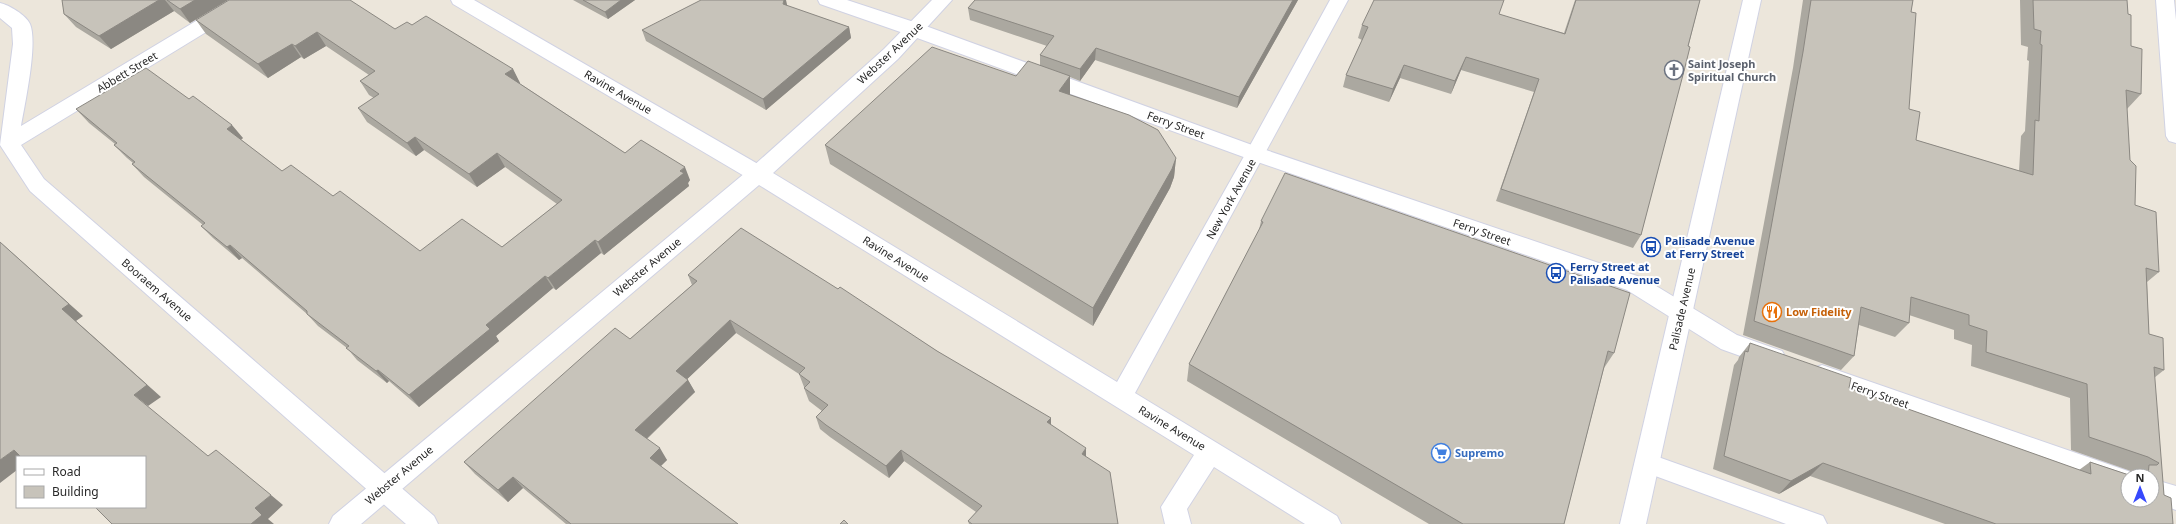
<svg xmlns="http://www.w3.org/2000/svg" width="2176" height="524" font-family="'Noto Sans',sans-serif">
<style>
.lines{fill:none;stroke-linecap:round;stroke-linejoin:round}
.service-casing{stroke:#d0d2e3;stroke-width:2}
.minor-casing{stroke:#d0d2e3;stroke-width:2}
.tertiary-casing{stroke:#d0d2e3;stroke-width:2}
.secondary-casing{stroke:#d0d2e3;stroke-width:2}
.service{fill:#fff;fill-rule:evenodd}
.minor{fill:#fff;fill-rule:evenodd}
.tertiary{fill:#fff;fill-rule:evenodd}
.secondary{fill:#fff;fill-rule:evenodd}
.wall{fill:#aba8a0;fill-rule:evenodd}
.shaded-wall{fill:#8b8882}
.building{fill:#c7c3ba;stroke:#8b8882}
.labels{text-anchor:middle;stroke-width:4;stroke-linejoin:round;paint-order:stroke}
.street-label{font-size:11px;fill:#292929;stroke:#fff}
.worship-label{font-size:11px;font-weight:bold;fill:#5b616d;stroke:#fff;text-anchor:start}
.transit-label{font-size:11px;font-weight:bold;fill:#164399;stroke:#fff;text-anchor:start}
.food-label{font-size:11px;font-weight:bold;fill:#c56008;stroke:#fff;text-anchor:start}
.shop-label{font-size:11px;font-weight:bold;fill:#366cbe;stroke:#fff;text-anchor:start}
</style>
<rect width="100%" height="100%" fill="#ece6db"/>
<g class="lines">
<g class="service-casing">
<path id="service" d="M1647 453 1823 516 1827 524H1786L1639 470 1636 463 1639 456Z"/>
</g>
<g class="minor-casing">
<path id="minor" d="M231 0H254L252 4 21 145 44 179 434 516 438 524H406L30 191 0 145 13 44 12 28 0 18V3C9 5 26 15 30 24 38 43 25 103 21 126Z
M451 0H474L765 168 768 174 765 180 758 182 751 180 453 4Z
M818 0H847L923 25 1263 149 1643 278 1737 335 1782 351 1786 358 1782 365 1774 368 1721 349 1627 290 1249 159 909 35 820 4Z
M2156 0H2174L2176 20V143L2169 141 2166 136Z
M1822 365 2128 471 2138 476H2128V493L1814 382 1810 375 1814 368Z
M2152 479 2176 486V510L2148 500H2152Z"/>
</g>
<g class="tertiary-casing">
<path id="tertiary" d="M932 0H952L898 59 773 173 1117 382 1247 151 1330 0H1348L1135 393 1337 516 1341 524H1305L1214 467 1187 509 1191 524H1165L1161 507 1194 455 759 185 361 524H329L333 516 751 168 884 49Z"/>
</g>
<g class="secondary-casing">
<path id="secondary" d="M1743 0H1761L1646 524H1620Z"/>
</g>
<use href="#service" class="service"/>
<use href="#minor" class="minor"/>
<use href="#tertiary" class="tertiary"/>
<use href="#secondary" class="secondary"/>
</g>
<path class="wall" d="M62 0H228L190 23 174 11 111 49 76 27 64 14Z
M573 0H635L608 19Z
M975 0H1298L1237 108 1095 60 1080 81 1070 77V95L1176 158 1174 177 1170 188 1093 326 830 164 825 145 1016 76 1040 65V55L1047 46 970 20 968 8Z
M1575 0H1700L1641 235 1633 248 1496 201 1534 92 1461 70 1451 94 1400 78 1389 102 1343 87 1346 75 1362 40 1358 38 1362 25 1499 15 1564 33Z
M1803 0H1913L1911 12 1909 109 1916 140 2019 171 2021 136 2025 131 2029 61 2027 60 2028 47 2021 45 2020 0H2127L2128 14 2131 46 2141 94 2127 109 2130 160 2135 205 2159 272 2147 282 2149 334 2164 370 2154 378 2164 495 2173 524H1945L1810 476 1779 494 1713 469 1734 365 1738 360 1739 357 1750 343 1849 388 2079 470 2090 462 2132 476 2136 473 2128 470 2071 450 2070 398 1971 366 1972 345 1954 339V330L1909 315V323L1895 337 1859 325 1854 356 1841 370 1743 335 1793 68ZM2128 476H2152V500Z
M787 6 849 27 851 38 766 110 646 41 642 30Z
M196 20 395 29 412 25 513 69 520 83H519L625 153 690 180 688 183 689 186 604 255 601 253 556 290 553 288 496 336 499 341 419 407 389 381 387 383 357 360 347 348 318 326 307 314 242 258 239 260 213 238 201 226 203 225 144 177 132 164 133 163 127 158 114 145 115 144 89 123 76 109 243 138 241 140 282 171 333 196 420 251 502 247 557 204 505 167 477 187 424 150 416 156 367 122 358 108 374 98 369 95 360 81 369 75 326 46 304 59 301 57 268 78 206 34Z
M1261 221 1614 353 1604 368 1564 524H1429L1187 381 1189 364 1259 230Z
M688 275 838 289 937 351 1051 425 1086 457 1118 524H969L968 521 976 512 904 461 889 478 830 437 820 429 816 417 822 411 809 401 804 388H805L804 387 799 374 736 333 687 379 688 380 695 392 647 439 667 460 660 466 738 524H566L523 488 508 502 475 474 464 462 630 339 692 285Z"/>
<path class="shaded-wall" d="M159 0H165L174 11 111 49 99 36Z
M195 0H228L190 23 180 9Z
M621 0H635L608 19 605 12Z
M784 0H786L788 9 783 4Z
M1293 0H1298L1237 108 1239 97Z
M849 27 851 38 766 110 763 99Z
M317 32 326 46 304 59 295 46Z
M292 44 301 57 268 78 258 64Z
M1096 48 1095 60 1080 81V69Z
M1466 57 1461 70 1451 94 1455 81Z
M1404 65 1400 78 1389 102 1393 89Z
M513 69 520 83 512 88 505 74Z
M1070 76V95L1059 91Z
M232 125 243 138 237 142 227 129Z
M415 137 424 150 416 156 407 143Z
M497 153 505 167 477 187 469 174Z
M1176 158 1174 177 1170 188 1093 326V308Z
M685 167 690 180 688 183 689 186 604 255 598 242Z
M595 240 601 253 556 290 548 278Z
M0 242 83 316 76 321 161 397 148 406 134 395Z
M230 245 242 258 239 260 227 247Z
M545 276 553 288 496 336 499 341 419 407 409 395 486 325Z
M730 320 736 333 682 384 676 371Z
M378 370 389 381 387 383 376 371Z
M688 380 695 392 643 442 635 430Z
M1051 418V430L1047 422Z
M660 448 667 460 657 470 650 458Z
M1086 448V460L1082 454Z
M14 450 24 457H17V470L0 483V460Z
M901 450 904 461 889 478 886 466Z
M1823 463 1810 476 1779 494 1791 481Z
M513 477 523 488 508 502 498 490Z
M271 495 283 505 268 519 274 524H251L255 508Z"/>
<path class="building" d="M62 0H159L99 36 64 14Z
M167 0H195L180 9Z
M229 0H350L395 29 407 22 412 25 426 16 513 69 505 74 625 153 641 140 685 167 680 171 684 173 598 242 595 240 548 278 545 276 486 325 490 329 409 395 378 370 376 371 346 348 349 346 307 314V311L230 245 227 247 201 226 205 223 132 164 135 162 114 145 117 143 76 109 146 68 189 99 193 96 232 125 227 129 282 171 291 165 333 196 340 191 420 251 462 219 502 247 562 200 497 153 469 174 415 137 407 143 358 108 379 94 360 81 375 71 317 32 295 46 292 44 258 64 196 20Z
M583 0H621L605 12Z
M701 0H784L783 4 849 27 763 99 642 30Z
M975 0H1293L1239 97 1096 48 1080 69 1040 55 1054 36 968 8Z
M1374 0H1504L1499 14 1565 34 1576 0H1700L1688 46 1690 47 1684 71 1641 235 1501 189 1539 79 1466 57 1455 81 1404 65 1393 89 1346 75 1368 27 1362 25Z
M1811 0H1913L1911 12 1916 13 1909 109 1920 112 1916 140 2033 175 2035 120 2039 121 2042 45 2040 44 2041 31 2034 29 2033 0H2127L2128 14 2131 15V46L2142 49 2141 94 2126 90 2130 160 2136 166 2135 205 2156 212 2159 272 2146 268 2149 334 2163 338 2164 370 2154 367 2164 495 2171 498 2173 524H1996L1823 463 1791 481 1724 456 1745 351 1748 352 1750 343 1851 378 1849 388 2091 474 2090 462 2132 476H2128V500H2152V476H2148L2149 465H2157L2159 463 2148 457 2089 437 2087 384 1986 352 1987 331 1969 325V315L1911 297 1909 323 1861 307 1854 356 1754 321 1803 52Z
M932 47 1016 76 1028 61 1070 76 1059 91 1129 115 1158 130 1176 158 1172 169 1093 308 825 145Z
M1285 173 1630 293 1614 353 1608 351 1564 524H1463L1189 364 1263 222 1261 221Z
M741 228 838 289 840 287 937 351 1051 418 1047 422 1086 448 1082 454 1110 472 1118 524H972L968 521 982 506 901 450 886 466 826 425 816 417 828 405 804 388 810 382 799 374 805 368 730 320 676 371 688 380 635 430 660 448 650 458 738 524H571L513 477 498 490 464 462 615 328 630 339 697 281 688 275Z
M0 242 69 304 62 309 147 385 134 395 208 456 216 450 271 495 255 508 262 515 251 524H112L95 507H145V457H21L14 450 0 460Z
M844 520 848 524H840Z"/>
<defs>
<g id="church-ring" transform="scale(1)"><circle r="9.5" fill="#fff" stroke="#6b7280" stroke-width="1.5"/><path d="M-1.2-6h2.4v3.5h3.3v2.4h-3.3V6h-2.4V-.1h-3.3v-2.4h3.3Z" fill="#6b7280"/></g>
<g id="bus-ring" transform="scale(1)"><circle r="9.5" fill="#fff" stroke="#1a4fb4" stroke-width="1.5"/><path d="M-5-6H5V4H4V6H2V4H-2V6H-4V4H-5ZM-3.5-4V0h7V-4ZM-3.5 1.2v1.5H-2V1.2ZM2 1.2v1.5H3.5V1.2Z" fill="#1a4fb4"/></g>
<g id="restaurant-ring" transform="scale(1)"><circle r="9.5" fill="#fff" stroke="#e8710a" stroke-width="1.5"/><path d="M-5-6h1v4h1v-4h1v4h1v-4h1v5L-1.5 .5V6h-2V.5L-5-1ZM5-6V6H3V1.5H1.5Q1.5-4 5-6Z" fill="#e8710a"/></g>
<g id="supermarket-ring" transform="scale(1)"><circle r="9.5" fill="#fff" stroke="#3f7fe0" stroke-width="1.5"/><path d="M-6-5.5h2.5l.6 2H6L4.5 2H-2.5L-4.4-4H-6ZM-1.5 3.2a1.3 1.3 0 1 0 .1 0ZM3 3.2a1.3 1.3 0 1 0 .1 0Z" fill="#3f7fe0"/></g>
</defs>
<g fill-rule="evenodd">
<use href="#church-ring" x="1674" y="70"/>
<use href="#bus-ring" x="1651" y="247"/>
<use href="#bus-ring" x="1556" y="273"/>
<use href="#restaurant-ring" x="1772" y="312"/>
<use href="#supermarket-ring" x="1441" y="453"/>
</g>
<g class="labels">
<g class="street-label">
<text transform="translate(890 53) rotate(-43)" y="4">Webster Avenue</text>
<text transform="translate(127 72) rotate(-31)" y="4">Abbett Street</text>
<text transform="translate(618 92) rotate(30)" y="4">Ravine Avenue</text>
<text transform="translate(1176 125) rotate(20)" y="4">Ferry Street</text>
<text transform="translate(1231 199) rotate(-61)" y="4">New York Avenue</text>
<text transform="translate(1482 232) rotate(19)" y="4">Ferry Street</text>
<text transform="translate(896 259) rotate(32)" y="4">Ravine Avenue</text>
<text transform="translate(647 267) rotate(-40)" y="4">Webster Avenue</text>
<text transform="translate(157 290) rotate(41)" y="4">Booraem Avenue</text>
<text transform="translate(1682 309) rotate(-77)" y="4">Palisade Avenue</text>
<text transform="translate(1880 395) rotate(19)" y="4">Ferry Street</text>
<text transform="translate(1172 428) rotate(31)" y="4">Ravine Avenue</text>
<text transform="translate(399 475) rotate(-40)" y="4">Webster Avenue</text>
</g>
<g class="worship-label">
<text x="1688" y="68">Saint Joseph<tspan x="1688" dy="13">Spiritual Church</tspan></text>
</g>
<g class="transit-label">
<text x="1665" y="245">Palisade Avenue<tspan x="1665" dy="13">at Ferry Street</tspan></text>
<text x="1570" y="271">Ferry Street at<tspan x="1570" dy="13">Palisade Avenue</tspan></text>
</g>
<g class="food-label">
<text x="1786" y="316">Low Fidelity</text>
</g>
<g class="shop-label">
<text x="1455" y="457">Supremo</text>
</g>
</g>
<rect x="16" y="456" width="130" height="52" fill="#ffffff" stroke="#a9a9a9"/>
<rect x="24" y="469" width="20" height="6" fill="#ffffff" stroke="#a9a9a9"/>
<text x="52" y="476" font-size="12" fill="#292929">Road</text>
<rect x="24" y="486" width="20" height="12" fill="#c7c3ba" stroke="#a9a9a9"/>
<text x="52" y="496" font-size="12" fill="#292929">Building</text>
<g transform="translate(2140 488)"><circle r="19" fill="#ffffff" stroke="#a9a9a9"/>
<path d="M0-3L7 15L0 10L-7 15Z" fill="#3749fd"/>
<text y="-6" font-size="11" font-weight="bold" text-anchor="middle" fill="#292929">N</text>
</g>
</svg>
